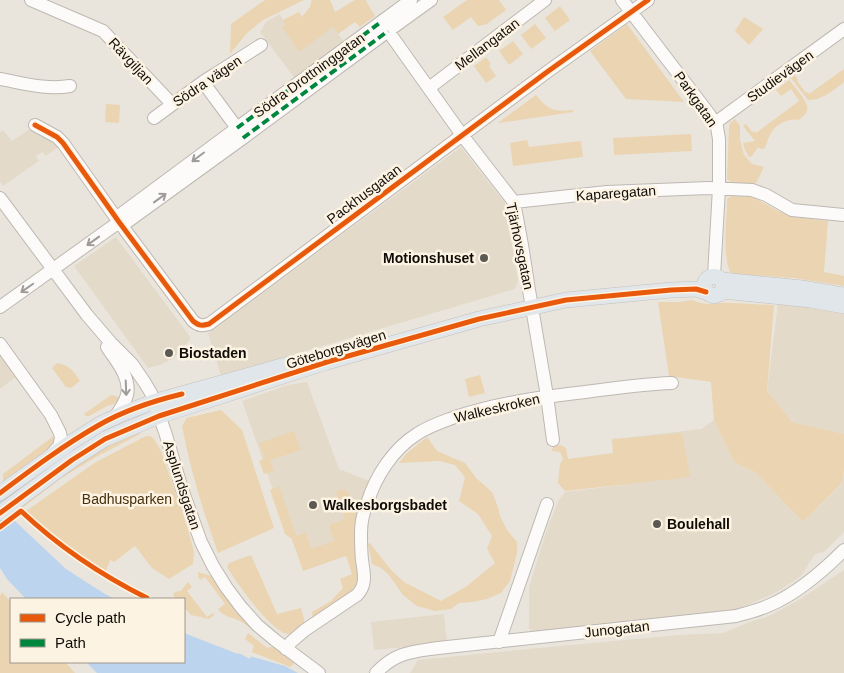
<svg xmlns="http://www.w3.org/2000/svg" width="844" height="673" font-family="Helvetica,sans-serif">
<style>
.built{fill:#e4daca}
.green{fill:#ead4b1}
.water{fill:#bcd4ee}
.pier{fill:#eae5dc}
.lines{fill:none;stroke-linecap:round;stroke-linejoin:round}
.minor-casing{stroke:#bdb8b2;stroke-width:14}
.major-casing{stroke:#c3c0bc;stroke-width:16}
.minor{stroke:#fcfbfa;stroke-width:12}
.major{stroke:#e1e6eb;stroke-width:15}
.quiet{stroke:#00873e;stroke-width:4;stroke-dasharray:8 4;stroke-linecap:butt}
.cycleway-casing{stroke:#fdf3e3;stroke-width:8}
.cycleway{stroke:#e8590c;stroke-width:5}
.oneway{stroke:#9e9b99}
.poi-dot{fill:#5c5852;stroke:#fdf3e3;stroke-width:2}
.labels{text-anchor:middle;stroke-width:5;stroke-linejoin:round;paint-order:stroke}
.street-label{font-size:14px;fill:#100c07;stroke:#fdf3e3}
.poi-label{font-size:14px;font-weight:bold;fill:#100c07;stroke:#fdf3e3;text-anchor:start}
.park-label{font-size:14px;fill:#44300d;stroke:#fdf3e3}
</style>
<rect width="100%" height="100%" fill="#eae5dc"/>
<path class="built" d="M312 0 345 43 296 80 260 32 266 22 280 14 283 20 299 12 302 17 310 7Z
M31 128 60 146 46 156 42 152 36 156 39 161 3 186 0 181V132L3 130 12 141Z
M461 147 505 203 518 281 515 289 221 376 208 333Z
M116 237 191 338 181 351 172 359 160 365 148 368 74 266Z
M778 303 844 312V434L792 422 767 391Z
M0 354 16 377 0 389Z
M307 382 339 469 372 482 354 536 300 558 286 527 242 401 288 385Z
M714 420 734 462 755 472 803 522 842 484 844 470V532L824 552 815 554 801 576 777 592 741 608 726 612 538 634 529 629V587L548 526 559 500 565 492 622 485 616 439 701 429Z
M844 570V673H410L418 660 517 650 678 635 723 633 747 623 769 616 797 601Z
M444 614 447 643 374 650 371 622Z"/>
<path class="green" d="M265 0H304L263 20 247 33 230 54 231 24Z
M312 0H330L335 12 355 0H367L366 1 375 16 360 27 355 22 338 34 333 27 299 52 282 27 285 25 283 20 299 12 302 17 310 7Z
M467 0H499L506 10 487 24 478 26 471 17 453 30 443 17Z
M560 6 570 20 555 31 545 18Z
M744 17 763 29 749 45 735 31Z
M535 24 546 38 531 49 521 35Z
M627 24 684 102 626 99 590 51Z
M513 41 523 54 509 65 499 51Z
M486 57 491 64 489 66 496 76 486 83 474 66Z
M844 69V82C834 90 821 101 808 100L791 78 795 75 798 80 797 81 806 93 808 92 809 94Z
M789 80C794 86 810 103 807 111 806 114 802 117 799 120 789 118 776 124 771 133 768 138 767 143 765 148L761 149 758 147 752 156 749 157 745 150 743 143 755 141 743 126 746 124 752 132 754 131 756 133 799 101 791 89 781 96 776 90Z
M536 95C548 110 554 112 573 110V112L499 123V122Z
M106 104 120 105 119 123 105 122Z
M735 119 740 126V140L744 155 752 164 764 167 756 183 754 184 733 183 727 179 729 127 730 123Z
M691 134 692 151 614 155 613 138Z
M527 140 529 147 581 141 583 157 513 166 510 143Z
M731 196 753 197 778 211 793 217 828 221 824 272 844 276V286L794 278 734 274 730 272C722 252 727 222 727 199Z
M692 300C707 307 716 302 731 303 745 303 760 305 774 305L767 391 792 422 844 434V470L842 483 803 522 755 472 734 462 714 420 711 382 669 376 658 302H680Z
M57 363C69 365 74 371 80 381L71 388 66 387 52 368Z
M480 375 485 393 469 397 465 379Z
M111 395 119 397 118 401 114 404 107 406 89 416H86L84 414Z
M221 410 242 430 274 528 218 553C203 511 190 469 182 426L187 418Z
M138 430 140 432V434L96 457 60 479 17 512 15 510 59 477 94 454Z
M294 431 301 450 270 460 274 471 264 474 259 461 265 459 259 443Z
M682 433 690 477 565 491 558 483 560 464 563 459 560 452 552 451 553 446C567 443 566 448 568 459L613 453 612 440 614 438 616 439Z
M55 435 53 445 3 483V474Z
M146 436H150L154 439 161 451 188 529 194 552 193 564 169 579 152 568 135 546 114 562 110 560 106 571C77 554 50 534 26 511L96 462Z
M427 437 437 451 465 463 476 478 492 492 498 507 500 516 507 530 517 542V553L510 581 501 593 487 599 472 602 459 603 451 609 435 611 417 606 403 595 389 575 381 568 372 564 368 544 370 543 391 570 404 582 441 601 467 586 495 563 487 549 492 536 478 514 459 501 465 477 455 465 439 461 399 463 406 454Z
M279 486 296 536 306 533 311 549 334 541 329 525 345 519 336 492 342 489 350 493 348 497 360 502 366 488 362 574 355 590 313 620 312 612 331 601 343 588 340 579 352 574 346 556 303 571 292 539 285 534 270 490Z
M251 555 277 614 301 608 304 619V623L289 634C273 635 236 582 227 567L229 563Z
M198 572 211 576 219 587 269 642H267C259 636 251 628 242 622 232 616 226 619 218 609L225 604 205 577 201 580 198 577Z
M188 582 192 587 187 591 207 617 213 613 214 615 209 619 191 615 184 607V599H176L173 595 175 592 181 591Z
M2 592 11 602V662H65L75 673H0V596Z
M248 633 266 647 268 648 274 646 294 661 293 665 290 667 252 652 254 646 245 639Z"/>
<path class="water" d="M0 499 16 522 66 569 105 594 115 599H26L7 579 0 568Z
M184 631 239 653 285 666 298 673H97L86 662H184Z"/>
<path class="pier" d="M184 629 240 650 252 654 250 659 239 653 238 654 184 633Z"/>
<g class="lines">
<g class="minor-casing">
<path id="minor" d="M31 0 103 31 172 104
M411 0 381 22 388 31 431 0
M622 0 709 114 717 127 719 139V188L714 276
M0 79C23 83 46 90 70 86
M203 82 237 128 381 22
M429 88 545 0
M154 118 203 82 261 45
M715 123 844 29
M35 125 57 137 63 143 119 222 193 321C199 326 202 326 209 324L547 72 648 0
M243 138 388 31 462 135 514 202 522 245 529 290 547 396 553 440
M0 198 87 315 111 343 132 364 145 383 151 393 165 432 182 489 201 542 213 566 226 587 241 607 257 625 275 640 319 673
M514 202 607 192 708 188 752 190 766 195 792 210 844 215
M0 307 119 222 121 214 237 128 243 138 127 222H119
M0 344 51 415 60 433 61 438 59 446 52 454
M107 347C116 361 131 377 127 395 125 403 120 410 115 417
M499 642 547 504
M286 649 291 642 305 630 357 595C367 585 364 573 362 560 361 551 361 542 361 533 361 523 363 513 367 504 375 477 393 449 417 434 429 426 442 422 455 417 497 403 541 397 585 392 614 388 643 384 672 383
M376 673C396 652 411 652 438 648L736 616C747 613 759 610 770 605 798 593 822 572 844 550"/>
</g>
<g class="major-casing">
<path id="major" d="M722 280 724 287 720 294 714 296C695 291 707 268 722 280L802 288 844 295
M723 291 811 300 844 306
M0 493 70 443 100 424 124 413 153 402 289 364
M0 513 72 460 105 439 159 416 327 362 479 319 566 300 671 290 696 289 706 292"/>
</g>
<use href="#minor" class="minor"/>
<use href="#major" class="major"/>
<path class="quiet" d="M237 128 381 22
M243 138 388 31"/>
<g class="cycleway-casing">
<path id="cycleway" d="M35 125 57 137 63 143 119 222 193 321C199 326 202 326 209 324L547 72 648 0
M0 493C32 469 64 445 99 425 125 410 153 401 182 394
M0 513 72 460 105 439 159 416 327 362 479 319 566 300 671 290 696 289 706 292
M0 527 21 511C58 546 101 575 147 598"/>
</g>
<use href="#cycleway" class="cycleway"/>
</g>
<defs><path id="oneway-shaft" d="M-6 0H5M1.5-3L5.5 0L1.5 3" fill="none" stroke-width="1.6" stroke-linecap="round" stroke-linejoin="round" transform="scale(1.25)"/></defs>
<g class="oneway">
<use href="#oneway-shaft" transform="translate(198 157) rotate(143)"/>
<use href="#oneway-shaft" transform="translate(160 198) rotate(-36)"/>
<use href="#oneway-shaft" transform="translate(93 241) rotate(144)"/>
<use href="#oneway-shaft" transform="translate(27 288) rotate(145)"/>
<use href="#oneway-shaft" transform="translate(126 388) rotate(88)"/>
</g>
<g class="poi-dot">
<circle cx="484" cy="258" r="5"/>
<circle cx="169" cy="353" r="5"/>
<circle cx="313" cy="505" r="5"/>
<circle cx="657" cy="524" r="5"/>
</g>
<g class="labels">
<g class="street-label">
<text transform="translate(487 44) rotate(-37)" y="5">Mellangatan</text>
<text transform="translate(131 61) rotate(47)" y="5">Rävgiljan</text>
<text transform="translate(309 75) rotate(-36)" y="5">Södra Drottninggatan</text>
<text transform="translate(780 76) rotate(-36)" y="5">Studievägen</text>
<text transform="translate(207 81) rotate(-34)" y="5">Södra vägen</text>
<text transform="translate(696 99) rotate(55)" y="5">Parkgatan</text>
<text transform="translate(616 193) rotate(-4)" y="5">Kaparegatan</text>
<text transform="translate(364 194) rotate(-37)" y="5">Packhusgatan</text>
<text transform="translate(520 246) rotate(78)" y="5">Tjärhovsgatan</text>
<text transform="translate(336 349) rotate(-17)" y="5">Göteborgsvägen</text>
<text transform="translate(497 408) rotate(-13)" y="5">Walkeskroken</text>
<text transform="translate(182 485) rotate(72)" y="5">Asplundsgatan</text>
<text transform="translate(617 629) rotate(-6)" y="5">Junogatan</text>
</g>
<g class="poi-label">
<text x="474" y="263" text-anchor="end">Motionshuset</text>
<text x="179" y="358">Biostaden</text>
<text x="323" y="510">Walkesborgsbadet</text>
<text x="667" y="529">Boulehall</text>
</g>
<g class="park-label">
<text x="127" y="504">Badhusparken</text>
</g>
</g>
<rect x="10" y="598" width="175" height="65" fill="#fdf3e3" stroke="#9e978b"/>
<rect x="20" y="614" width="25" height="8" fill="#e8590c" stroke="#9e978b"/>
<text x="55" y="623" font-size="15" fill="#100c07">Cycle path</text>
<rect x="20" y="639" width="25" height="8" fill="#00873e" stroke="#9e978b"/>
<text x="55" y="648" font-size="15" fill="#100c07">Path</text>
</svg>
